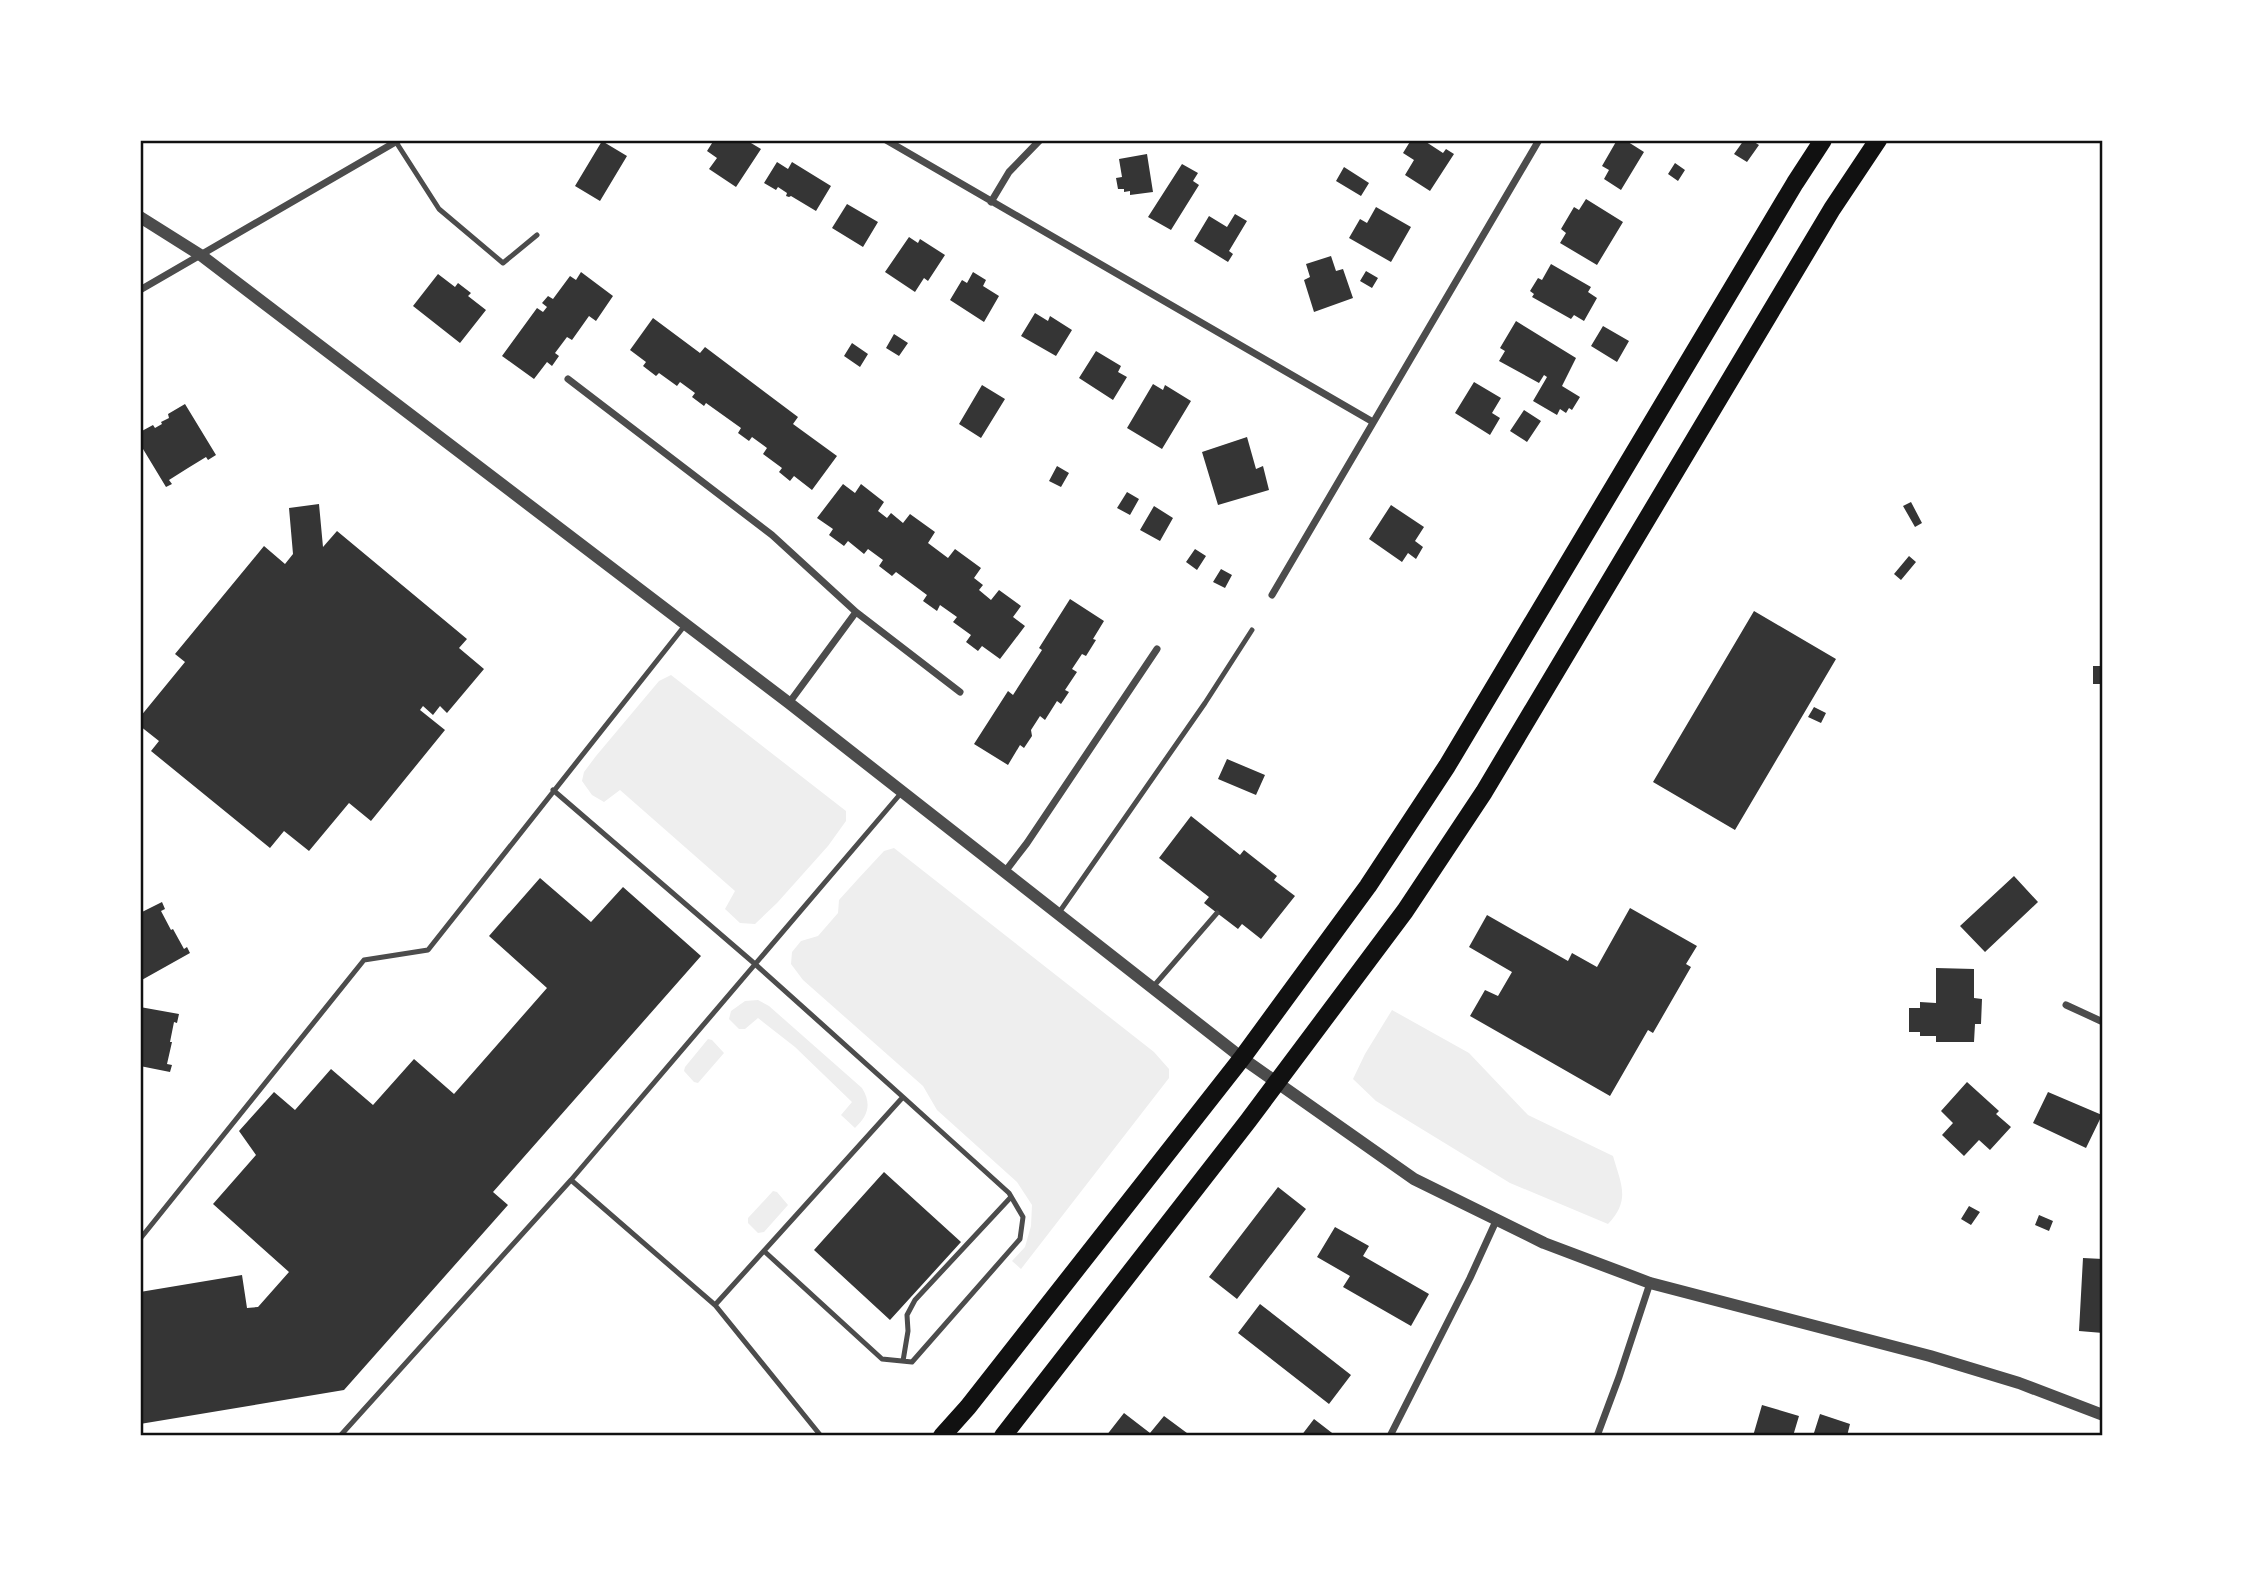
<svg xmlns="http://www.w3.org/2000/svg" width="2243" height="1576" font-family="'Exo 2',sans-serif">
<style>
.green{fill:#eee}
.building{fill:#353535}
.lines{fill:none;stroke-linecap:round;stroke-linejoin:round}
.service{stroke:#4c4c4c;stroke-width:5}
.minor{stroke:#4c4c4c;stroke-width:7}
.tertiary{stroke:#4c4c4c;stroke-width:12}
.primary{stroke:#111;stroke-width:18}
.neatline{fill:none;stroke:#111;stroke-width:2.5}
</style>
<rect width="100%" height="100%" fill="#fff"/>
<path class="green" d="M671 675 846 811V821L828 846 777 903 755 924 740 923 725 909 735 891 620 790 604 802 592 795 582 781 584 772 596 756 659 681Z
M894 848 1154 1052 1169 1069V1078L1021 1269 1012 1261 1025 1247 1031 1226 1032 1205 1017 1182 937 1110 923 1086 803 980 791 964 792 952 801 941 818 936 838 913 839 900 858 879 884 851Z
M758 1000 769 1006 862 1088C872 1104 868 1116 855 1128L841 1115 852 1102 795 1047 758 1018 745 1029H739L729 1019 731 1011 745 1001Z
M1392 1010 1469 1053 1528 1115 1613 1156C1621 1184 1631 1200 1608 1224L1510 1183 1376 1101 1353 1079 1365 1054Z
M708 1039 712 1040 724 1053 698 1083 694 1082 684 1071 685 1067Z
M773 1191 777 1192 788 1205 764 1232 758 1233 748 1223V1218Z"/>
<path class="building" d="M714 140H746L761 149 736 187 709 169 717 158 707 151Z
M1411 140H1423L1443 153 1446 149 1454 154 1430 191 1405 175 1414 160 1403 153Z
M1617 140H1625L1644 152 1621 190 1604 179 1609 170 1602 166Z
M1744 140H1751L1759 145 1747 162 1734 154Z
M602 141 627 156 600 201 575 186Z
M1147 154 1153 192 1130 195V191L1124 192V189H1118L1116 178 1122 177 1119 159Z
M777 162 788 169 792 162 831 186 816 211 791 196 789 197 786 196 787 193 778 187 776 190 764 183Z
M1675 163 1685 170 1678 181 1668 174Z
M1182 164 1198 173 1193 181 1199 185 1171 230 1148 217Z
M1344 167 1369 183 1361 196 1336 181Z
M1586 199 1623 222 1597 265 1560 243 1566 233 1561 229 1574 207 1579 210Z
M847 204 878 222 863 247 832 228Z
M1376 207 1411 227 1391 262 1349 238 1360 219 1367 223Z
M1235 214 1247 221 1229 251 1233 254 1228 262 1194 241 1209 216 1227 227Z
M909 237 918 243 920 239 945 255 928 281 924 278 915 292 885 272Z
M1331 256 1336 271 1343 269 1353 298 1314 312 1304 280 1310 277 1306 264Z
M1551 264 1591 287 1588 292 1597 298 1584 321 1574 315 1571 319 1532 297 1534 294 1530 291 1538 278 1542 280Z
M1366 271 1378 278 1372 288 1360 281Z
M581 272 613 296 596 321 589 316 572 340 567 337 555 353 559 356 552 366 547 362 534 379 502 356 537 308 543 312 547 307 542 303 548 296 553 299 570 276 576 280Z
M973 272 986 280 983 286 999 296 984 322 950 300 962 280 967 283Z
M438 274 455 287 458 283 471 293 468 296 486 310 460 343 413 306Z
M1035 313 1048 321 1050 316 1072 330 1056 356 1021 336Z
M653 318 700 353 705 347 798 417 793 424 837 456 812 490 794 476 790 481 779 472 782 468 763 454 767 448 752 437 749 441 738 433 741 428 706 403 704 406 692 397 695 393 680 382 677 386 659 373 656 376 643 366 646 362 630 350Z
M1516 321 1576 358 1562 386 1580 397 1572 410 1569 408 1566 413 1560 409 1557 415 1533 401 1547 377 1544 375 1539 383 1499 361 1505 351 1500 348Z
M1603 326 1629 341 1617 362 1591 346Z
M894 334 908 343 899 356 886 348Z
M852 343 868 354 860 367 844 356Z
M1096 351 1121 366 1118 372 1127 377 1113 400 1079 378Z
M1474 382 1501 398 1492 413 1500 418 1490 435 1455 413Z
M1153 384 1163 390 1165 385 1191 401 1162 449 1127 428Z
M982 385 1005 399 981 438 959 424Z
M185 404 216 455 208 460 206 457 188 468 169 480 172 484 166 487 140 444V432L153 425 155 428 162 424 161 422 169 418 168 414Z
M1524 410 1541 421 1527 442 1510 431Z
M1247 437 1256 469 1263 466 1269 490 1218 505 1202 452Z
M1057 466 1069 473 1061 487 1049 481Z
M843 484 855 493 861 484 884 502 878 511 887 518 891 513 903 523 910 514 935 532 928 543 948 558 955 549 981 568 974 578 983 585 979 590 991 600 999 590 1021 606 1013 617 1025 626 1000 659 982 646 978 651 966 642 971 635 953 622 957 617 940 605 937 611 923 601 927 595 896 572 892 576 879 566 883 560 868 549 864 554 848 541 844 546 829 535 833 529 817 518Z
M1127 492 1139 499 1130 515 1117 508Z
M1911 502 1922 523 1915 527 1903 506Z
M319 504 323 547 337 531 467 639 459 648 484 669 447 713 440 706 433 715 423 706 420 710 445 730 371 821 349 803 309 851 284 831 270 848 151 751 159 741 140 726V717L185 662 175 654 264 546 285 564 293 554 289 508Z
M1391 505 1424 527 1415 541 1423 547 1416 559 1408 553 1402 562 1369 539Z
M1154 506 1173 518 1160 541 1140 530Z
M1195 549 1206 556 1197 570 1186 562Z
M1909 556 1916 562 1901 580 1894 574Z
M1221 569 1232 575 1225 588 1213 582Z
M1070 599 1104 621 1093 639 1096 640 1086 656 1082 654 1072 669 1077 672 1065 690 1069 692 1061 704 1057 701 1045 720 1040 716 1031 730 1032 736 1024 748 1020 745 1008 765 974 744 1008 691 1013 695 1042 650 1039 648Z
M1754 611 1836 659 1735 830 1653 782Z
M2093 666H2103V684H2093Z
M1814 707 1826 713 1821 723 1808 717Z
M1227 759 1265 775 1256 795 1218 779Z
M1191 816 1240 855 1244 850 1277 876 1274 880 1295 896 1261 939 1242 924 1238 929 1204 903 1209 897 1159 858Z
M2014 876 2038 902 1985 952 1960 926Z
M540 878 591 922 623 887 701 956 493 1192 508 1205 344 1390 140 1424V1292L242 1275 247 1308 258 1307 289 1272 213 1204 256 1155 239 1131 274 1092 295 1110 331 1069 373 1105 414 1059 454 1094 547 988 489 936Z
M162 902 165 909 161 911 171 930 173 929 184 949 187 947 190 953 140 981V913Z
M1630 908 1697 946 1686 964 1691 967 1653 1033 1648 1030 1610 1096 1470 1016 1485 990 1498 996 1512 972 1469 947 1487 915 1568 961 1572 953 1597 967Z
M1936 968 1974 969V998L1982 999 1981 1024H1975L1974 1042H1936V1036H1920V1032H1909V1008H1920V1002L1936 1003Z
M140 1007 179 1014 177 1023 174 1022 170 1042H172L167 1064 172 1065 170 1072 140 1066Z
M1967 1082 1999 1111 1996 1114 2011 1127 1990 1150 1979 1140 1964 1156 1942 1135 1953 1123 1941 1111Z
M2048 1092 2102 1115 2086 1148 2033 1123Z
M884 1172 961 1242 890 1320 814 1250Z
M1278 1187 1306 1209 1237 1299 1209 1277Z
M1969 1206 1980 1212 1971 1225 1961 1219Z
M2039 1215 2053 1221 2049 1231 2035 1225Z
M1335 1227 1369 1246 1363 1256 1429 1294 1411 1326 1343 1287 1350 1276 1317 1257Z
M2083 1258 2103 1259V1333L2079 1331Z
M1260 1304 1351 1375 1329 1404 1238 1333Z
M1762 1405 1799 1416 1793 1436H1753Z
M1124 1413 1150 1433 1164 1416 1191 1436H1106Z
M1820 1414 1850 1424 1847 1436H1813Z
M1314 1419 1336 1436H1301Z"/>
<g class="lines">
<path class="service" d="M396 142 439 209 503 263 537 235
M553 790 755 964 903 1097 715 1305
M1058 914 1205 703 1252 630
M1152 988 1217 913
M140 1239 364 960 428 950 686 624
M764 1251 882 1359 912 1362 1020 1239 1023 1217 1009 1193 903 1097
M903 1361 908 1331 907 1315 915 1300 1011 1197
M337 1436H340L571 1180
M821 1436 715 1305 571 1180 902 792"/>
<path class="minor" d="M886 140 1373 422
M991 202 1009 172 1040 140
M140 290 399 140
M568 379 772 535 856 612 789 703
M1272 595 1539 140
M856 612 960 692
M1004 873 1027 843 1157 649
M2066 1005 2103 1022
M1390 1436 1470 1278 1496 1221
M1597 1436 1619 1377 1650 1283"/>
<path class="tertiary" d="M140 217 202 256 789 703 1242 1058 1414 1179 1544 1243 1650 1283 1930 1356 2019 1383 2103 1415"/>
<path class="primary" d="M942 1436 968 1407 1242 1058 1368 886 1447 766 1795 183 1823 140
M1003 1436 1248 1121 1405 911 1484 792 1832 209 1878 140"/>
</g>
<rect width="2243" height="1576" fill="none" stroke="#ffffff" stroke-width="284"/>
<rect x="142" y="142" width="1959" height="1292" class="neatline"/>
</svg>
